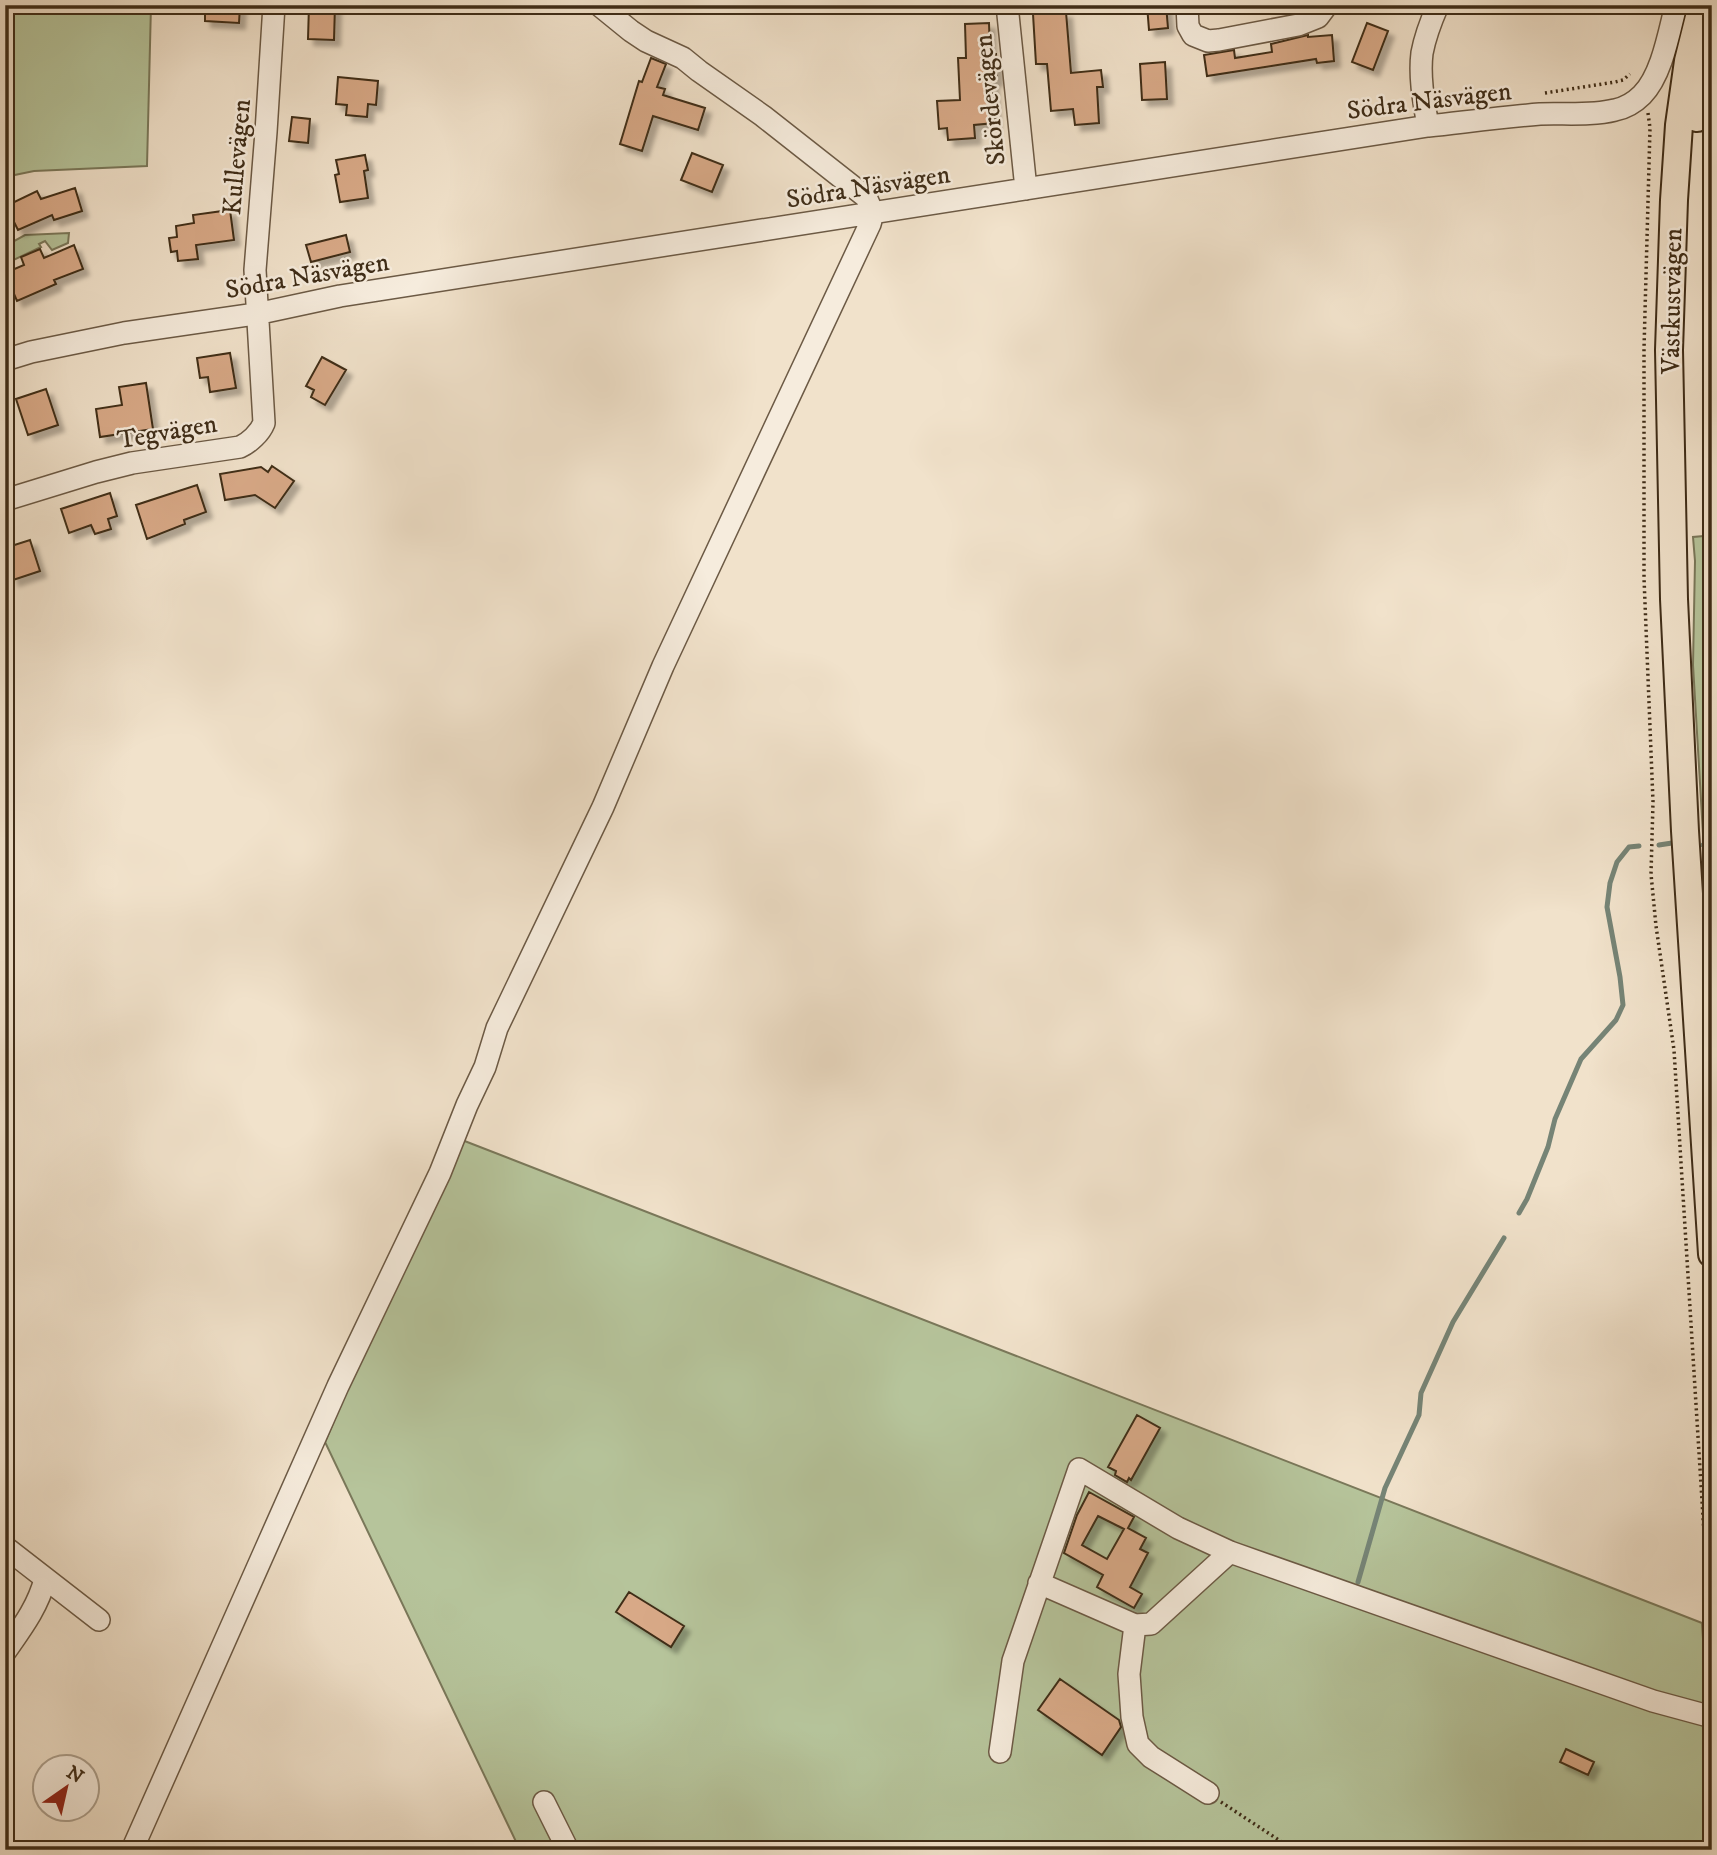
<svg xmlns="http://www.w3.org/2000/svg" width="1717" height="1855" font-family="'IM FELL DW Pica',serif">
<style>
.green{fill:#b6c49b;stroke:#7a785a;stroke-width:2}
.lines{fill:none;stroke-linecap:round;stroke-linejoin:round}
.stream{stroke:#768476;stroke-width:5}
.building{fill:#d8a987;stroke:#3f2d18;stroke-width:2;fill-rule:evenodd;filter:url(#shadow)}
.minor-casing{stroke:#6c5a45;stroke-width:24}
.major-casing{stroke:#3f2d18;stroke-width:30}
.path{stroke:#3f2d18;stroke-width:3.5;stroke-dasharray:2 3.5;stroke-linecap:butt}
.minor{stroke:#f6ecdd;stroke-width:21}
.major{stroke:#f1e2cb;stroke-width:26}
.labels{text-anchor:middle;stroke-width:5;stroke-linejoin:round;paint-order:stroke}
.street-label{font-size:26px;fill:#3f2d18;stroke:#f6ecdd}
</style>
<defs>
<filter id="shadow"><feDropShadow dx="6" dy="6" stdDeviation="2" flood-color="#0004"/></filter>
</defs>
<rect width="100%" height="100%" fill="#f1e2cb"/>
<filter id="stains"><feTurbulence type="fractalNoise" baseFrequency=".00286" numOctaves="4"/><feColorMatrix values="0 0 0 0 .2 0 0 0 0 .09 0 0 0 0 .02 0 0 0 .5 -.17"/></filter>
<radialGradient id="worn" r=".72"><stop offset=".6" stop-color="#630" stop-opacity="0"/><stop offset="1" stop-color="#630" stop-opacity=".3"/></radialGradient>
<path class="green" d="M5 5H151L147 166 34 171 5 177Z
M69 233 68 243 52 250 45 241 39 244 41 247 5 264V246L25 235Z
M1704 536 1712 537V835L1703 834 1693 665 1695 561 1693 537Z
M462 1140 1702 1623 1712 1782V1850H520L325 1442 382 1308Z"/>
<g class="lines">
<path class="stream" d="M1659 845 1672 843
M1703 845 1712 847
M1519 1213 1527 1199 1548 1147 1555 1119 1581 1059 1616 1020 1623 1005 1620 977 1607 907 1610 883 1617 862 1629 847 1639 846
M1358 1582 1385 1488 1419 1415 1421 1393 1453 1322 1504 1238"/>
</g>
<path class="building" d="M215 5 240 6 239 23 205 21V7H215Z
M309 5H335L334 40 308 39Z
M1147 5H1166L1168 28 1149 30Z
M1066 12 1071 73 1101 70 1103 87H1097L1099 123 1075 125 1073 109 1051 111 1047 64H1036L1033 14Z
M989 23 990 54H996L997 80H992L995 123 974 125 975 138 948 140 947 128 939 129 937 101 960 100 958 58H966L965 24Z
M1367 23 1388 31 1373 70 1352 62Z
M1308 35V37L1332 35 1334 61 1317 63 1316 59 1207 76 1204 55 1234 50 1235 58 1272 52 1271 44Z
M651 58 666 64 657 87 665 89 663 95 705 108 698 130 653 116 642 151 620 144 639 81 642 82Z
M1165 62 1167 99 1142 100 1140 64Z
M338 77 378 81 376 105 368 104 367 117 346 115 347 105 336 104Z
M292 117 310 119 308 143 289 141Z
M692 153 723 165 712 192 681 180Z
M365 155 368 170 364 171 368 198 340 202 335 175 339 174 336 160Z
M75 188 82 211 54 220 52 215 18 230 6 206 37 191 41 199Z
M230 210 234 240 196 245 198 259 178 261 177 251 171 252 169 238 177 237 176 226 194 223 193 215Z
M346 235 350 252 311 262 306 245Z
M74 245 83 269 54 280 56 284 17 301 5 273 24 265 21 257 40 249 44 258Z
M230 353 236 388 210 392 208 377 200 378 197 358Z
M322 357 346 370 325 405 311 397 314 390 306 386Z
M146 383 153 429 100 437 96 409 122 405 119 387Z
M46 389 58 425 28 435 16 399Z
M272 466 294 481 275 508 255 495 225 500 220 474 261 467 268 472Z
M197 485 206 512 184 520 185 524 147 539 136 505Z
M110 493 117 516 108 519 111 529 95 534 91 525 69 533 61 509Z
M30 540 40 571 13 580 9 568 5 569V548Z
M1137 1415 1160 1428 1131 1480 1129 1478 1127 1482 1115 1475 1116 1471 1108 1467Z
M1089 1492 1134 1517 1128 1528 1146 1538 1140 1549 1148 1553 1130 1587 1142 1594 1134 1608 1097 1587 1103 1575 1064 1553 1077 1515ZM1098 1516 1124 1529 1107 1559 1082 1545Z
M629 1592 684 1626 671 1647 616 1612Z
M1060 1679 1119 1720 1121 1727 1102 1755 1038 1710Z
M1566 1749 1594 1762 1588 1775 1560 1762Z"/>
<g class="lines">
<g class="minor-casing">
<path id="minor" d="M1007 5 1026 189
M1187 5 1188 26 1193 35 1208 41 1219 40 1298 25 1318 17 1327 5
M1428 126C1424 103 1419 77 1422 53 1425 37 1431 21 1438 5
M5 360 31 352 124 333 256 314 340 296 1428 126C1465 122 1503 117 1540 114 1564 113 1591 116 1615 110 1625 108 1635 102 1642 95 1662 75 1669 32 1676 5
M5 500 96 472 132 463 240 447C249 443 260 433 264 423L255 270 266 132 274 5
M5 1547 99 1620
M1039 1583 1135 1625 1151 1624 1230 1552
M1135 1625 1129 1674 1132 1717 1138 1744 1151 1757 1208 1793
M5 1652C21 1629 38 1607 45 1579
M1000 1752 1013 1661 1079 1469 1178 1528 1230 1552 1653 1701 1712 1717
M544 1802 568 1850
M132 1850 338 1386 440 1173 467 1105 485 1067 497 1028 603 807 663 666 870 224 873 213 866 197 763 116 699 71 683 58 646 41 631 31 599 5"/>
</g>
<g class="major-casing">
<path id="major" d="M1702 5 1688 61 1679 125 1674 200 1669 350 1674 599 1685 831 1712 1254
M1697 118 1712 41"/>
</g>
<path class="path" d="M1545 93 1615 82 1623 80 1630 74
M1648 113 1650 128 1644 349V578L1653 802 1651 874 1656 926 1674 1050 1712 1662
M1221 1802 1294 1850"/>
<use href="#minor" class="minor"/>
<use href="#major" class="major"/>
</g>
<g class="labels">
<g class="street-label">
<text transform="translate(989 100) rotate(-96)" y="9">Skördevägen</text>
<text transform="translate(1429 100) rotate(-7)" y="9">Södra Näsvägen</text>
<text transform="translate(236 157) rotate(-85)" y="9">Kullevägen</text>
<text transform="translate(868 186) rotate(-9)" y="9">Södra Näsvägen</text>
<text transform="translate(307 275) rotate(-10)" y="9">Södra Näsvägen</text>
<text transform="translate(1671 301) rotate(-89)" y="9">Västkustvägen</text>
<text transform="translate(167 431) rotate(-10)" y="9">Tegvägen</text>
</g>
</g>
<rect width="1717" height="1855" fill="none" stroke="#f1e2cb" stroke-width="28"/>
<rect x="7" y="7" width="1703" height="1841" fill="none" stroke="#3f2d18" stroke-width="3.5"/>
<rect x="14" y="14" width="1689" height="1827" fill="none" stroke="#3f2d18" stroke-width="2"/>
<g transform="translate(66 1788) rotate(34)"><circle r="33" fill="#f6ecdd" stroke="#ada08e" stroke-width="2"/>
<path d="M0-5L12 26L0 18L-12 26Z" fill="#8f2418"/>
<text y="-10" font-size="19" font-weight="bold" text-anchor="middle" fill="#3f2d18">N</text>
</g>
<rect width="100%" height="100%" filter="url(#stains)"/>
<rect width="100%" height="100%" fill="url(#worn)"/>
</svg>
